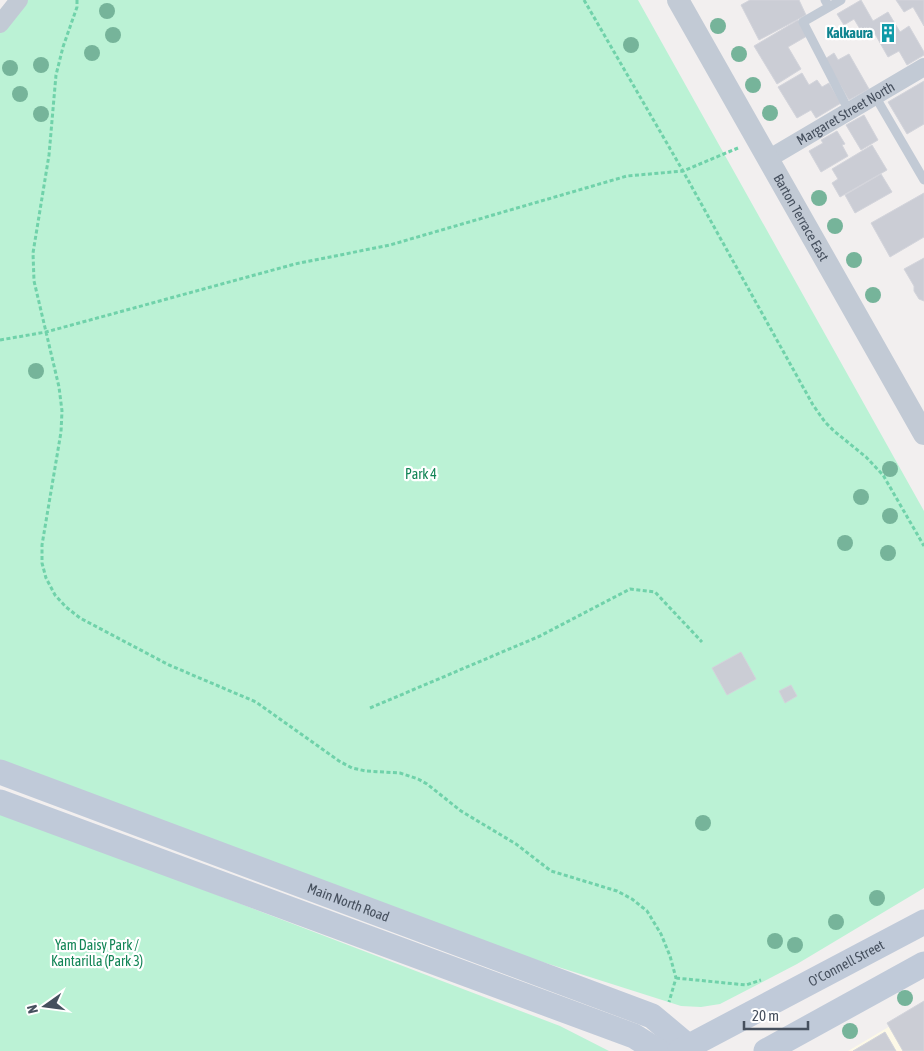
<svg xmlns="http://www.w3.org/2000/svg" width="924" height="1051" font-family="'Asap Condensed',sans-serif">
<style>
.commercial{fill:#fdf9e7}
.green{fill:#bbf2d5}
.building{fill:#cbcdd5;stroke:#d3d4db}
.lines{fill:none;stroke-linecap:round;stroke-linejoin:round}
.path{stroke:#70d2aa;stroke-width:3;stroke-dasharray:4 2.5;stroke-linecap:butt}
.service{stroke:#c2cad5;stroke-width:9}
.minor{stroke:#c2cad5;stroke-width:18}
.tertiary{stroke:#c2cad5;stroke-width:22}
.secondary{stroke:#c0cad9;stroke-width:25}
.tree{fill:#76b49a}
.labels{text-anchor:middle;stroke-width:4.5;stroke-linejoin:round;paint-order:stroke}
.culture-label{font-size:14px;font-weight:bold;fill:#0d838f;stroke:#fff;text-anchor:end}
.street-label{font-size:14px;fill:#46505e;stroke:#fff}
.park-label{font-size:14px;fill:#118455;stroke:#fff}
</style>
<rect width="100%" height="100%" fill="#f2efef"/>
<path class="commercial" d="M924 1006V1051H848Z"/>
<path class="green" d="M24 0H638L924 511V888L797 964 720 1004 701 1007 681 1006 370 907 0 764V30Z
M0 812 560 1026 609 1051H0Z"/>
<path class="building" d="M750 0H799L806 15 759 40 741 5Z
M861 0 873 21 888 12 900 32 909 26 924 52V55L907 65 899 51 888 57 875 34 866 39 854 19 844 25 837 14Z
M896 0H924V26L913 7 904 12Z
M798 20 807 36 788 47 801 69 777 84 754 46Z
M834 53 838 60 849 54 869 89 849 100 825 59Z
M802 73 809 85 817 80 822 87 829 83 841 103 816 118 811 110 797 118 778 87Z
M924 81V124L907 134 888 102Z
M864 115 878 140 861 150 846 125Z
M837 131 845 144 842 145 848 156 821 172 809 151 823 143 821 140Z
M872 145 887 170 840 197 832 183 838 179 832 169Z
M881 174 892 192 855 213 845 195Z
M924 193V237L890 257 871 223Z
M924 258V301L919 299 914 291V286L904 269Z
M741 652 756 679 727 695 712 668Z
M791 685 797 696 785 703 779 691Z
M924 1001V1051H903L887 1023Z
M885 1032 896 1051H853Z"/>
<g class="lines">
<path class="path" d="M77 0V7L63 47 56 75 49 155 33 253 34 281 59 387 62 411 61 432 42 545V563L46 578 55 595 66 607 80 618 169 665 256 702 339 761 352 768 366 771 400 773 418 779 427 784 461 811 516 844 551 871 617 891 632 899 647 911 661 934 670 956 676 978 669 1002
M584 0 683 171 813 405 825 422 834 431 866 457 883 475 924 546
M0 340 46 332 295 264 390 245 627 176 683 171 738 148
M370 708 540 636 630 589 655 592 702 642
M676 978 746 985 761 980"/>
<path class="service" d="M825 0 829 7 841 0
M829 7 803 22 849 111
M875 96 924 180"/>
<g class="minor">
<path d="M0 24 19 0"/>
<path id="s1" d="M768 159 924 67"/>
</g>
<path class="tertiary" id="s2" d="M678 0 924 434"/>
<g class="secondary">
<path id="s3" d="M0 772 652 1016 689 1047 691 1051"/>
<path d="M0 802 634 1036 658 1051"/>
<path id="s4" d="M680 1051 924 922"/>
<path d="M766 1051 924 964"/>
</g>
</g>
<g class="tree">
<circle cx="107" cy="11" r="8"/>
<circle cx="718" cy="26" r="8"/>
<circle cx="113" cy="35" r="8"/>
<circle cx="631" cy="45" r="8"/>
<circle cx="92" cy="53" r="8"/>
<circle cx="739" cy="54" r="8"/>
<circle cx="41" cy="65" r="8"/>
<circle cx="10" cy="68" r="8"/>
<circle cx="753" cy="85" r="8"/>
<circle cx="20" cy="94" r="8"/>
<circle cx="770" cy="113" r="8"/>
<circle cx="41" cy="114" r="8"/>
<circle cx="819" cy="198" r="8"/>
<circle cx="835" cy="226" r="8"/>
<circle cx="854" cy="260" r="8"/>
<circle cx="873" cy="295" r="8"/>
<circle cx="36" cy="371" r="8"/>
<circle cx="890" cy="469" r="8"/>
<circle cx="861" cy="497" r="8"/>
<circle cx="890" cy="516" r="8"/>
<circle cx="845" cy="543" r="8"/>
<circle cx="888" cy="553" r="8"/>
<circle cx="703" cy="823" r="8"/>
<circle cx="877" cy="898" r="8"/>
<circle cx="836" cy="922" r="8"/>
<circle cx="775" cy="941" r="8"/>
<circle cx="795" cy="945" r="8"/>
<circle cx="905" cy="998" r="8"/>
<circle cx="850" cy="1031" r="8"/>
</g>
<defs>
<g id="building-bare" transform="scale(1.5)"><path d="M-4-6H4V6H1V3H-1V6H-4ZM-2.5-4.3h1.7v1.8h-1.7ZM.8-4.3h1.7v1.8H.8ZM-2.5-1h1.7V.8h-1.7ZM.8-1h1.7V.8H.8Z" fill="#0f9aa8" stroke="#fff" stroke-width="2.5" paint-order="stroke"/></g>
</defs>
<g fill-rule="evenodd">
<use href="#building-bare" x="888" y="33"/>
</g>
<g class="labels">
<g class="culture-label">
<text x="873" y="38">Kalkaura</text>
</g>
<g class="street-label">
<text dy="5" stroke="none"><textPath href="#s1" startOffset="90">Margaret Street North</textPath></text>
<text dy="5" stroke="none"><textPath href="#s2" startOffset="250">Barton Terrace East</textPath></text>
<text dy="5" stroke="none"><textPath href="#s3" startOffset="372">Main North Road</textPath></text>
<text dy="5" stroke="none"><textPath href="#s4" startOffset="188">O'Connell Street</textPath></text>
</g>
<g class="park-label">
<text x="421" y="479">Park 4</text>
<text x="97" y="950">Yam Daisy Park /<tspan x="97" dy="16">Kantarilla (Park 3)</tspan></text>
</g>
</g>
<g transform="translate(45 1006) rotate(256)" stroke="#ffffff" stroke-width="4" paint-order="stroke">
<path d="M0-4L9 19L0 12L-9 19Z" fill="#46505e"/>
<text y="-8" font-size="14" font-weight="bold" text-anchor="middle" fill="#46505e">N</text>
</g>
<path d="M744 1021v8h64v-8" fill="none" stroke="#46505e" stroke-width="2.5"/>
<text x="752" y="1021" font-size="15" fill="#46505e" stroke="#ffffff" stroke-width="4" paint-order="stroke">20 m</text>
</svg>
